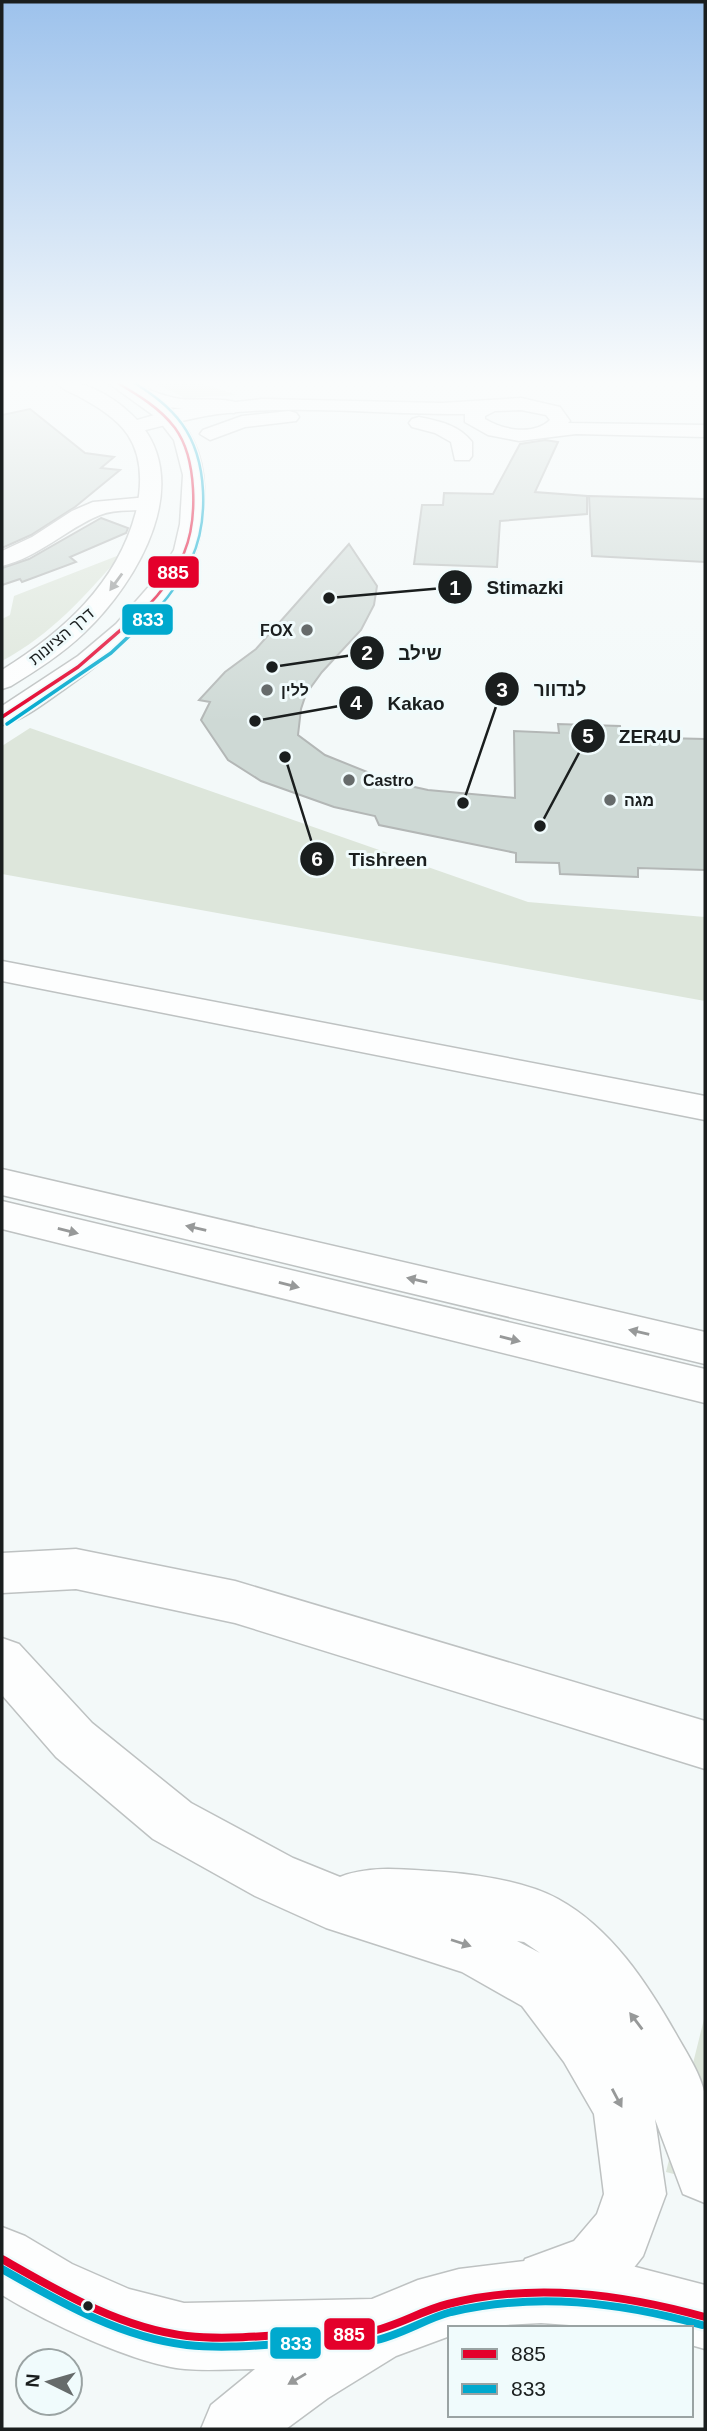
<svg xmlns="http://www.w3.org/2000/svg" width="707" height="2431" font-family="Arial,'Noto Sans Hebrew',sans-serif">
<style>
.green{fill:#dde6db}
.building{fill:#ced9d5;stroke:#b3b7b6;stroke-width:2}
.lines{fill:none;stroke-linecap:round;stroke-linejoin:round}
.minor-casing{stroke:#bec2c2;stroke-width:3}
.major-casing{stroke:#bec2c2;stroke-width:3}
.highway-casing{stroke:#bec2c2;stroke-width:3}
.minor{fill:#fdfefe;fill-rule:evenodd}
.major{fill:#fdfefe;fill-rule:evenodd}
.highway{fill:#fdfefe;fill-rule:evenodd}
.bus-1-far2-casing{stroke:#f0fbfc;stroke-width:5}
.bus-1-far1-casing{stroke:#f0fbfc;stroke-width:7}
.bus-1-casing{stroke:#f0fbfc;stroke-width:13}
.bus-2-far2-casing{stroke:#f0fbfc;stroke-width:5}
.bus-2-far1-casing{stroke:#f0fbfc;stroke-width:7}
.bus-2-casing{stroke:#f0fbfc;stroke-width:13}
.bus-1-far2{stroke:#e4002b;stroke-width:2.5}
.bus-1-far1{stroke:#e4002b;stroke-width:3.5}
.bus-1{stroke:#e4002b;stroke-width:8}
.bus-2-far2{stroke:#00a9ce;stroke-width:2.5}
.bus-2-far1{stroke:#00a9ce;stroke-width:3.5}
.bus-2{stroke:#00a9ce;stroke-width:8}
.oneway{fill:#979999}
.poi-dot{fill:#666b6b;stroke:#f0fbfc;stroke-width:2.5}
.bus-dot{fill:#1a1e1e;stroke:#f0fbfc;stroke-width:2.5}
.labels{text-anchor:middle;stroke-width:6;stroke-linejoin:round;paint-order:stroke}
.far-poi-label{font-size:16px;font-weight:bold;fill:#1a1e1e;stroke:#f0fbfc;text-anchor:start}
.far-street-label{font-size:16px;fill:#1a1e1e;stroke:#f0fbfc}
.leader{fill:none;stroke:#1a1e1e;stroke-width:2.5}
.callout-dot{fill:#1a1e1e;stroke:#f0fbfc;stroke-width:2.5}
.mark-label{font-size:21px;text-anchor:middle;font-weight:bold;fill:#fff}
.callout-label{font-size:19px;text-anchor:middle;font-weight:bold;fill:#1a1e1e;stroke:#f0fbfc;stroke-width:6;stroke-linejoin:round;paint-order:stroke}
.line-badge{stroke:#f0fbfc;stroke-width:2.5}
.badge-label{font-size:19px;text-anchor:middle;font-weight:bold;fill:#fff}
</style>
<rect width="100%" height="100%" fill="#f3f9f9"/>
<path class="green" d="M152 382H197L237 395 185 398Z
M122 554C86 595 51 635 2 661V619L10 615 14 596Z
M30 728 528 902 705 917V1001L2 874V746Z
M705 2015V2182L666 2172Z"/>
<path class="building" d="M30 409 85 453 114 457 101 468 120 470 75 507 31 535 2 548V415Z
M545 440 558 442 535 492 587 496V514L500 521 497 567 414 564 422 505H443L444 493 493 494 520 444Z
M589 496 705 499V562L592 556Z
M101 518 128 528 126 533 70 557 76 562 22 582 20 579 2 585V568L29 559Z
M349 544 377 586 374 605 361 630 322 672 306 694 301 709 298 735 325 755 392 782 428 790 515 798 514 731 559 733 558 724 620 726 621 737 705 739V870L638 868V877L560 874 559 863 516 862V853L379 825 375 816 334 807 261 781 228 760 201 720 210 702 199 700 225 672 256 649Z"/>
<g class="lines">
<g class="minor-casing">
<path id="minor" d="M148 497 156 498 159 503 156 508C138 512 117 508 100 515 66 529 39 557 2 566V551L32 537 72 511 93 502Z
M2 961 705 1096V1120L2 981Z
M2 1169 705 1332V1364L2 1195Z
M2 1201 705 1369V1403L2 1229Z
M76 1549 235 1581 705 1721V1769L235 1623 76 1589 2 1593V1553Z
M2 1638 19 1644 92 1723 191 1803 293 1858 340 1877C367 1866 400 1869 429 1871 468 1873 523 1880 558 1899 611 1928 647 1983 676 2034 686 2052 702 2076 705 2096 707 2125 705 2172 705 2203L683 2194 655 2119 666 2194 643 2256 618 2288 548 2314 525 2305 516 2282 525 2259 574 2241 597 2214 604 2194 594 2114 564 2062 522 2006 462 1972 326 1928 255 1896 153 1839 56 1757 2 1695ZM517 1941 524 1942 540 1953Z"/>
</g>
<g class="major-casing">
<path id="major" d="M521 398 560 407 570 421 568 423 705 425V437L576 434 519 441 488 435 465 422V414C383 415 300 404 218 414 189 418 162 426 134 433L124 427 127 423 175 409 262 399 442 403ZM521 410 546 415 550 420C533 436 503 430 485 419V416L495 411Z
M419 417C439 421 459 425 472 442V456L469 460H455L451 442 435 433 412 427 409 423 412 419Z"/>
</g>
<g class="highway-casing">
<path id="highway" d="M56 382C84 380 111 395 131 414 200 478 137 583 84 633 62 654 37 670 11 686L2 689V670C63 632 117 584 136 512 142 486 143 458 128 435 116 417 96 406 78 396 70 392 61 389 56 382Z
M107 382C135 380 153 395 180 399 195 401 235 396 243 407L234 413 167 407C191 428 203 455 204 487 204 507 203 530 196 550 179 601 109 658 66 688 47 701 24 720 2 725V706L78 656 116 624 158 576 174 550 180 524 183 475 174 440 157 418Z
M289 411 296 413 299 417 296 421 245 427 210 440 200 434 203 430 242 416Z
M2 2227 25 2236 72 2264 129 2289 184 2303 372 2299 418 2280 459 2269 541 2259 624 2264 705 2285V2349L691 2345V2328H612L541 2323 450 2328V2336L396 2356 328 2398 286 2429H201L211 2405 255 2369C232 2369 208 2371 185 2369 134 2364 46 2322 2 2295Z"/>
</g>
<use href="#minor" class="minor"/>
<use href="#major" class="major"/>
<use href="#highway" class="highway"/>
<g class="bus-1-far2-casing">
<path id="bus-1-far2" d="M116 382C138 395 160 408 175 428 197 458 198 519 184 553 175 574 160 594 144 610"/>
</g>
<g class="bus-1-far1-casing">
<path id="bus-1-far1" d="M2 717 78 667 146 608"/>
</g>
<g class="bus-1-casing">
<path id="bus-1" d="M2 2259C60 2292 120 2328 187 2336 224 2340 262 2336 299 2334 322 2333 345 2336 368 2332 396 2327 420 2311 448 2304 534 2282 621 2294 705 2317"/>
</g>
<g class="bus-2-far2-casing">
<path id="bus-2-far2" d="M133 382C152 394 169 406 182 424 208 460 209 521 191 560 182 579 170 595 157 610"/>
</g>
<g class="bus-2-far1-casing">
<path id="bus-2-far1" d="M7 724 111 653 159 608"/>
</g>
<g class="bus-2-casing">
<path id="bus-2" d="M2 2269C60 2302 119 2337 187 2345 224 2349 261 2345 298 2343 322 2342 347 2345 372 2341 400 2336 424 2319 451 2312 536 2292 619 2302 702 2325"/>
</g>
<use href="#bus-1-far2" class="bus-1-far2"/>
<use href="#bus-1-far1" class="bus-1-far1"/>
<use href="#bus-1" class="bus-1"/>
<use href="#bus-2-far2" class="bus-2-far2"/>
<use href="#bus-2-far1" class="bus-2-far1"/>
<use href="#bus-2" class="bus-2"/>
</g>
<defs><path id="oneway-solid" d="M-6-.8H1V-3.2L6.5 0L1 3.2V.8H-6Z" transform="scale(1.75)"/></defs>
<g class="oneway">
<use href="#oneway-solid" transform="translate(116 582) rotate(126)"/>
<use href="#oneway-solid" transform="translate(196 1228) rotate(-167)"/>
<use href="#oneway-solid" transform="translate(68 1231) rotate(14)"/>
<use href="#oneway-solid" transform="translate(417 1280) rotate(-167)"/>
<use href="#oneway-solid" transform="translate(289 1285) rotate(14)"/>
<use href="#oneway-solid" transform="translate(639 1332) rotate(-167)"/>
<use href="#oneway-solid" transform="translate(510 1339) rotate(14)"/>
<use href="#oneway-solid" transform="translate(461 1943) rotate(18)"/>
<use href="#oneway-solid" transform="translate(636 2021) rotate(-127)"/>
<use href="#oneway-solid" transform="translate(617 2098) rotate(62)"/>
<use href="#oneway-solid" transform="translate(297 2379) rotate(149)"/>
</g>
<linearGradient id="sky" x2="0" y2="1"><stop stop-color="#9dc2ec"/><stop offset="0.53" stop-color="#fafcfc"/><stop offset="1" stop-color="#fafcfc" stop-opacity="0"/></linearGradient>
<rect width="707" height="722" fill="url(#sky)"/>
<g class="poi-dot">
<circle cx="307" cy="630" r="7"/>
<circle cx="267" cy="690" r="7"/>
<circle cx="349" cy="780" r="7"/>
<circle cx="610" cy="800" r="7"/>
</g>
<circle class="bus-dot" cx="88" cy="2306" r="6"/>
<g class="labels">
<g class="far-poi-label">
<text x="293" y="636" text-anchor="end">FOX</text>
<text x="281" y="696">ללין</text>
<text x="363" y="786">Castro</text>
<text x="624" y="806">מגה</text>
</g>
<g class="far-street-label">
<text transform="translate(61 636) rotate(-40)" y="6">דרך הציונות</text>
</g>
</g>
<path class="leader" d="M329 598L455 587M272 667L367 653M463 803L502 689M255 721L356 703M540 826L588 736M285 757L317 859"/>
<g class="callout-dot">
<circle cx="329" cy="598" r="7"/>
<circle cx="272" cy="667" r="7"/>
<circle cx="463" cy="803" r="7"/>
<circle cx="255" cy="721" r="7"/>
<circle cx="540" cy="826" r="7"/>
<circle cx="285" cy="757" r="7"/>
<circle cx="455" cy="587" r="18"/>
<circle cx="367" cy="653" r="18"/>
<circle cx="502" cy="689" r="18"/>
<circle cx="356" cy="703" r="18"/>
<circle cx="588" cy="736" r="18"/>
<circle cx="317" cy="859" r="18"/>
</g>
<g class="mark-label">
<text x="455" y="595">1</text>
<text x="367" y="660">2</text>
<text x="502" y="697">3</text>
<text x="356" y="710">4</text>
<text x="588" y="743">5</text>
<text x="317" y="866">6</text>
</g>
<g class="callout-label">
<text x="525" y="594">Stimazki</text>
<text x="420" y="660">שילב</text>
<text x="560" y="696">לנדוור</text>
<text x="416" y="710">Kakao</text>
<text x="650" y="743">ZER4U</text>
<text x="388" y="866">Tishreen</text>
</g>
<g class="line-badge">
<rect x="147" y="555" width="53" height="34" rx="7" fill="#e4002b"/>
<rect x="121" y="603" width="53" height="33" rx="7" fill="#00a9ce"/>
<rect x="323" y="2317" width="53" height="34" rx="7" fill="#e4002b"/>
<rect x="269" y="2326" width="53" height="34" rx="7" fill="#00a9ce"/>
</g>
<g class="badge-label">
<text x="173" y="579">885</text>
<text x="148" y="626">833</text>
<text x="349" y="2341">885</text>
<text x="296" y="2350">833</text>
</g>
<rect width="707" height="2431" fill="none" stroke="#1a1e1e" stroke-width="7"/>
<rect x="448" y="2326" width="245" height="91" fill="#f0fbfc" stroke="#9aa3a3" stroke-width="2"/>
<rect x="462" y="2349" width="35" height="10" fill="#e4002b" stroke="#9aa3a3" stroke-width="2"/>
<text x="511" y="2361" font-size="21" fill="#1a1e1e">885</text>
<rect x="462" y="2384" width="35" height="10" fill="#00a9ce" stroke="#9aa3a3" stroke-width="2"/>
<text x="511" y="2396" font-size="21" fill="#1a1e1e">833</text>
<g transform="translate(49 2382) rotate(275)"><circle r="33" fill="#f0fbfc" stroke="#9aa3a3" stroke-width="2"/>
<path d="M0-5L12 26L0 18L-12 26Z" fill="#666b6b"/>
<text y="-10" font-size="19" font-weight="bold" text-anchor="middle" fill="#1a1e1e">N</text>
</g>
</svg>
